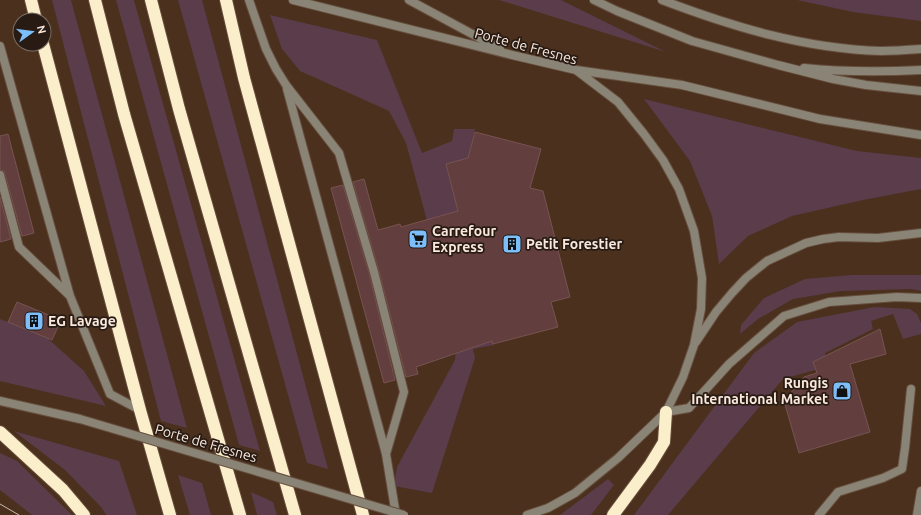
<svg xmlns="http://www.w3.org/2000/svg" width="921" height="515" font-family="Ubuntu,sans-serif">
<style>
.green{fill:#5a3c4b}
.building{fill:#623f3e;stroke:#775351}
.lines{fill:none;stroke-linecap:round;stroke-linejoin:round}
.lane-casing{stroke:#664d3c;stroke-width:10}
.street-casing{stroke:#664d3c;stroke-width:10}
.highway-casing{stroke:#664d3c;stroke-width:14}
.lane{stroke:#898475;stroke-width:8}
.street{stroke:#898475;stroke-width:8}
.highway{stroke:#fbeeca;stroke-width:12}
.tram{stroke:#cdb9ac;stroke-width:1}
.street-bridge-casing{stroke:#664d3c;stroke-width:10;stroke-linecap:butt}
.street-bridge{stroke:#898475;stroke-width:8}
.labels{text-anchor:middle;stroke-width:3.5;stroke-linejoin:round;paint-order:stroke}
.street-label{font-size:14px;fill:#fae8dd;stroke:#271b13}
.poi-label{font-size:14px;font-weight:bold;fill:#fae8dd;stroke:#271b13;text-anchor:start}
</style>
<rect width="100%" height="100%" fill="#4a301d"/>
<path class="green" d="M52 0H71L187 428 161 421Z
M116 0H134L260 451 239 445Z
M178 0H202L328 469 307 463Z
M499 0H561L666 52Z
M797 0H921V21L853 12Z
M270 15 377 40 422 153 452 141 454 129H475L468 159 448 164 494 345 473 349 475 358 432 493 394 486 397 467 455 360 457 332 406 143 389 111 300 71 282 49Z
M644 99 857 151 921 158V189L863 200 792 216 748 236 719 264 712 216 690 161Z
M851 275H921V291L912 289 841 291 793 299 758 319 740 334 741 325 764 298 805 279Z
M874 307 910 309 917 314 921 323V334L903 339 893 314 871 321 873 329 825 353 829 366 783 379 668 515H634L754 353 797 322Z
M0 319 45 336 84 371 106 406 0 381Z
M14 431 119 461 137 515H106L102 508 65 470Z
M0 453 17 461 72 515H32L0 490Z
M178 475 202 483 211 515H190Z
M608 479 614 485 591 515H560Z
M251 492 273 502 277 515H257Z"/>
<path class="building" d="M475 132 541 149 530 188 543 191 570 297 551 302 558 327 493 344 492 341 416 367 418 374 406 377 379 271 353 182 364 179 378 230 400 224 401 227 458 211 446 164 468 158Z
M8 134 34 233 22 236 5 174 4 171 0 170V136Z
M343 185 369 273 395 380 384 383 331 188Z
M0 197 11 239 0 242Z
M17 302 61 320 52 340 8 322Z
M880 329 886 354 850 364 870 432 799 453 784 401 804 377 817 373 813 362Z"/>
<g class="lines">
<g class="lane-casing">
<path id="lane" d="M249 0 266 49 276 69 286 85 339 153 374 272 404 392 386 454
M594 0 617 11 692 41 778 65 833 79 866 85 921 91
M662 0C733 27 806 49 881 51 894 51 908 50 921 49
M0 46 70 296 110 394 140 410
M804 68C843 72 882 72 921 70
M287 89 386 454 396 515
M0 175 19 247 69 295
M666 412 689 408 729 364 784 316 829 302 897 297 921 298
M819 515 838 492 883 478 902 469 905 448 911 389
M917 515 921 491"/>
</g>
<g class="street-casing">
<path id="street" d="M293 0 512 55 576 70 618 102 644 134 663 160 679 189 694 231 702 278 701 309 694 345 683 377 666 412 618 458 575 493 548 508 527 515
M409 0 500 49
M576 70 682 85 820 119 921 135
M696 342 716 312 732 293 746 278 767 261 806 243 823 239 839 237 878 238 921 233
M0 401 80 419"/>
</g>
<g class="highway-casing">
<path id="highway" d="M31 0 36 20
M95 0 124 114 240 515
M151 0 179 109 295 515
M226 0 244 78 363 515
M43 44 140 410 170 515
M0 432 63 490 84 515
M613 515 650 465 664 442 666 412"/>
</g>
<use href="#lane" class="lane"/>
<use href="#street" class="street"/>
<use href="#highway" class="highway"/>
<path class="tram" d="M0 504 19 515"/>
<g class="street-bridge-casing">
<path id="street-bridge" d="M80 419 404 515"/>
</g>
<use href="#street-bridge" class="street-bridge"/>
</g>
<defs>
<g id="supermarket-square" transform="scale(1)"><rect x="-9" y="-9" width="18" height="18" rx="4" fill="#7cbef9" stroke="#271b13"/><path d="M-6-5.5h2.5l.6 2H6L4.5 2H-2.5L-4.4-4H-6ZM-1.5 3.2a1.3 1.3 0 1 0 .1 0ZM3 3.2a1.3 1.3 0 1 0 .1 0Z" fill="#111"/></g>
<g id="building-square" transform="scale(1)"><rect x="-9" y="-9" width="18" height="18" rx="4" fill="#7cbef9" stroke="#271b13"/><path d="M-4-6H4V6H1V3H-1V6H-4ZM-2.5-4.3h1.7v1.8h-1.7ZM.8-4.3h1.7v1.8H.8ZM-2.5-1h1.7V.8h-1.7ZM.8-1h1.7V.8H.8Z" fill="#111"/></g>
<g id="shop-square" transform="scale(1)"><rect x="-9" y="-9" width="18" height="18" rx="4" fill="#7cbef9" stroke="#271b13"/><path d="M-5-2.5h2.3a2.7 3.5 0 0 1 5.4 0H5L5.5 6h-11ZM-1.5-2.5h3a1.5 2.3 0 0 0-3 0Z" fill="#111"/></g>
</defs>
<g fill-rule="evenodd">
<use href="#supermarket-square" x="418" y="239"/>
<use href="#building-square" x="512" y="244"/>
<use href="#building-square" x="34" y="321"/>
<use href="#shop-square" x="842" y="391"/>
</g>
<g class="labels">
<g class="street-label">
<text transform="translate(526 46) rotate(15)" y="5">Porte de Fresnes</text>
<text transform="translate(206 443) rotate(16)" y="5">Porte de Fresnes</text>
</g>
<g class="poi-label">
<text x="432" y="236">Carrefour<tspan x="432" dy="16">Express</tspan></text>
<text x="526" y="249">Petit Forestier</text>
<text x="48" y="326">EG Lavage</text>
<text x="828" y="388" text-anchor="end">Rungis<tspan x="828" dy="16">International Market</tspan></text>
</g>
</g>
<g transform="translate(32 32) rotate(76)"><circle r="19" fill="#271b13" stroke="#7b6d64"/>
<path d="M0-3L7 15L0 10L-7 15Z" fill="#7cbef9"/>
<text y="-6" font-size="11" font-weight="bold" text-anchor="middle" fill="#fae8dd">N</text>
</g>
</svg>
